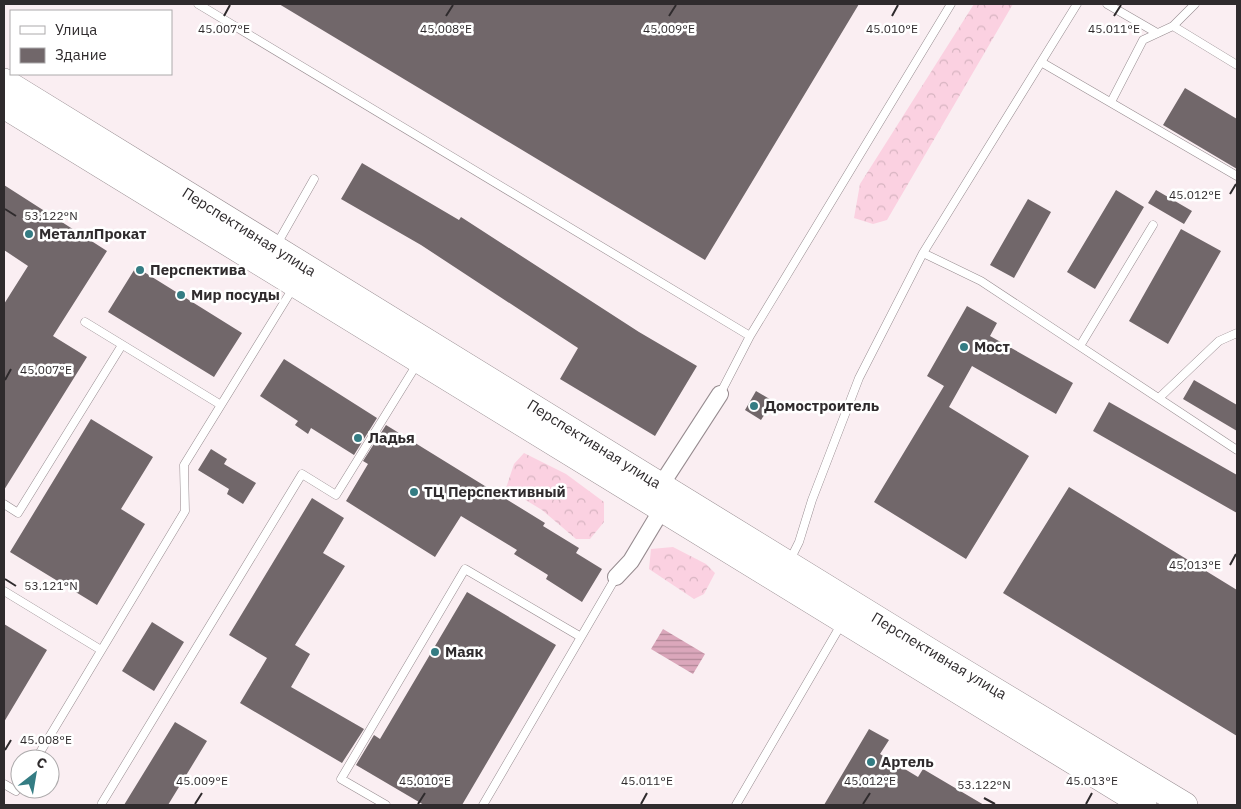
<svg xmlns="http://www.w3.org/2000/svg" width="1241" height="809" font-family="'IBM Plex Sans',sans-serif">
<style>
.forest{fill:url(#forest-crowns)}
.water{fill:url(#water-rules)}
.building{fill:#71676a}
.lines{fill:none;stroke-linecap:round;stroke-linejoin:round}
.service-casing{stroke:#968b8f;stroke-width:9}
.minor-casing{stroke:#968b8f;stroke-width:18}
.primary-casing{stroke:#968b8f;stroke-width:26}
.service{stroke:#fff;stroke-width:8}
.minor{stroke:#fff;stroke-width:16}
.primary{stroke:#fff;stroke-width:25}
.ticks{fill:none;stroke:#2f2b2d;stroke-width:2}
.poi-dot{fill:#347c83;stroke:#fff;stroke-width:2}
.labels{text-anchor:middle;stroke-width:5;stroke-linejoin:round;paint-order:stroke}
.street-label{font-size:15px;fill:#2f2b2d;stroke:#fff}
.poi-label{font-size:15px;font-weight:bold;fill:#2f2b2d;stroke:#fff;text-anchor:start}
.ticks-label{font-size:12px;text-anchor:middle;fill:#2f2b2d;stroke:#fff;stroke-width:5;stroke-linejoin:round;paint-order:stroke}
</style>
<defs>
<pattern id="forest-crowns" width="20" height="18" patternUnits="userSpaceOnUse" patternTransform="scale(1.25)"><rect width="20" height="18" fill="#fbd1e1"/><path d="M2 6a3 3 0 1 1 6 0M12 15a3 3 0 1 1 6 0" fill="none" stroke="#d7b4c1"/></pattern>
<pattern id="water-rules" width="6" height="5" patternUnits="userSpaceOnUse" patternTransform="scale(1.25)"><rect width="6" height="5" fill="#dba7bb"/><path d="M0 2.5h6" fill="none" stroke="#b28898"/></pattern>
</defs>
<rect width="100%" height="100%" fill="#faeef2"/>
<path class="forest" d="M974 4H1013L887 220 873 224 854 218 860 184Z
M524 453 566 474 604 502V522L590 539H576L542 510 506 488 514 464Z
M673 547 706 564 715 573 704 594 694 599 649 569 651 549Z"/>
<path class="water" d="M663 629 705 654 693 674 651 649Z"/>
<path class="building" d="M279 4H859L705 260Z
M1185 88 1237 119V169L1163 125Z
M362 163 459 220 461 217 639 332 697 366 655 436 560 379 578 348 421 245 341 199Z
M4 185 107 251 53 336 87 357 4 490V304L28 266 4 250Z
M1116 190 1144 207 1095 289 1067 272Z
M1156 190 1192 211 1184 224 1148 203Z
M1028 199 1051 212 1014 278 990 265Z
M1181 229 1221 251 1168 344 1129 321Z
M136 267 242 333 214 377 108 312Z
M967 306 997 323 990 336 1073 383 1056 414 972 366 949 407 1029 456 966 559 874 502 944 386 927 376Z
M284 359 377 418 354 455 311 428 308 434 295 425 298 421 260 396Z
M1194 380 1237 405V431L1183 399Z
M756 391 773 401 761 420 745 410Z
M1109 402 1237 475V513L1093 431Z
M91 419 153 457 121 509 145 524 97 605 10 552Z
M386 425 545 523 543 526 579 548 576 553 602 569 582 602 546 579 548 575 514 554 517 550 461 516 435 557 346 501 368 464 363 461Z
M211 449 227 459 224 464 256 483 243 504 227 494 229 489 198 470Z
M1069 487 1237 590V736L1003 593Z
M312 498 344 518 323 553 345 566 295 645 310 654 291 687 364 729 342 763 240 703 267 658 229 635Z
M467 592 556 645 462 805H424L356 765 374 735 380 739Z
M152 622 184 642 154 691 122 671Z
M4 624 47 650 4 722Z
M175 722 207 741 168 805H124Z
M869 729 889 740 880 754 918 777 923 769 984 805H824Z"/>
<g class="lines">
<g class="service-casing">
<path id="service" d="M198 4 750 336
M1107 4 1157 33
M1173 26 1195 4
M1041 62 1237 176
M1111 102 1143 40 1173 26 1237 65
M277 244 314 179
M923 253 981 281 1237 450
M85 322 221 405
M1080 346 1153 225
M720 394 750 336 951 4
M1159 398 1219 341 1237 333
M4 504 18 513 122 345
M790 560 799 542 812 500 859 378 923 253 1077 4
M4 591 101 650
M36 759 185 511 184 465 293 288
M4 784 16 791 20 785
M102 803 302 474 336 495 417 364
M386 805 341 779 465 569 581 637
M483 805 616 577
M736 805 842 623"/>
</g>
<g class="minor-casing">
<path id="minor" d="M616 577 631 561 661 511V485L720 394"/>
</g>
<g class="primary-casing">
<path id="primary" d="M4 81 935 654 1185 805
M4 106 1144 805"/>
</g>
<use href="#service" class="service"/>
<use href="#minor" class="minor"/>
<use href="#primary" class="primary"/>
</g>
<path class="ticks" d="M224 16 230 5M446 16 453 5M669 16 676 5M892 16 898 5M1114 16 1121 5M1230 194 1236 184M5 209 16 216M5 380 11 369M1230 565 1236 554M5 579 16 586M5 750 11 740M984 798 995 804M195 804 202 793M418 804 425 793M641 804 647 793M863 804 870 793M1086 804 1092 793"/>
<g class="poi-dot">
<circle cx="29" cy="234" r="5"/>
<circle cx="140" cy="270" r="5"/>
<circle cx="181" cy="295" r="5"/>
<circle cx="964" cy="347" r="5"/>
<circle cx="754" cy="406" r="5"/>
<circle cx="358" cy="438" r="5"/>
<circle cx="414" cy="492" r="5"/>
<circle cx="435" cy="652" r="5"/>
<circle cx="871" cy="762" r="5"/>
</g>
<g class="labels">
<g class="street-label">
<text transform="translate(249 232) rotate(32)" y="5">Перспективная улица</text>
<text transform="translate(594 444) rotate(32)" y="5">Перспективная улица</text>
<text transform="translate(939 656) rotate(31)" y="5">Перспективная улица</text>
</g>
<g class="poi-label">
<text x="39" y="239">МеталлПрокат</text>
<text x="150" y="275">Перспектива</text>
<text x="191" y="300">Мир посуды</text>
<text x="974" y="352">Мост</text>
<text x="764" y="411">Домостроитель</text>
<text x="368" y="443">Ладья</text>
<text x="424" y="497">ТЦ Перспективный</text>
<text x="445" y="657">Маяк</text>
<text x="881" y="767">Артель</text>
</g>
</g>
<g class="ticks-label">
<text x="446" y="33">45.008°E</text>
<text x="669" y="33">45.009°E</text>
<text x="1114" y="33">45.011°E</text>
<text x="224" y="33">45.007°E</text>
<text x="892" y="33">45.010°E</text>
<text x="1195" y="199">45.012°E</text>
<text x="51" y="220">53.122°N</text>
<text x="46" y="374">45.007°E</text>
<text x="1195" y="569">45.013°E</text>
<text x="51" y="590">53.121°N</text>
<text x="46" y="744">45.008°E</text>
<text x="202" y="785">45.009°E</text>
<text x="425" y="785">45.010°E</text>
<text x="647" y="785">45.011°E</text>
<text x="870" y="785">45.012°E</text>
<text x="1092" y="785">45.013°E</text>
<text x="984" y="789">53.122°N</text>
</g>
<rect width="1241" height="809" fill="none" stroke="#2f2b2d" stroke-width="10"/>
<rect x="10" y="10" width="162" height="65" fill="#ffffff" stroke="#acaaab"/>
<rect x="20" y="26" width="25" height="8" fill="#ffffff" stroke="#acaaab"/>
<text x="55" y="35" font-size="15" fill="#2f2b2d">Улица</text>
<rect x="20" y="48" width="25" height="15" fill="#71676a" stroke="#acaaab"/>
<text x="55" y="60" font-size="15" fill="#2f2b2d">Здание</text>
<g transform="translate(35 774) rotate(31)"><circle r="24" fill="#ffffff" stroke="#acaaab"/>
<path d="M0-4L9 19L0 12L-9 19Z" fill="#347c83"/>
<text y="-8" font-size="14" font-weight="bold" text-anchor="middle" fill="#2f2b2d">С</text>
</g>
</svg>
